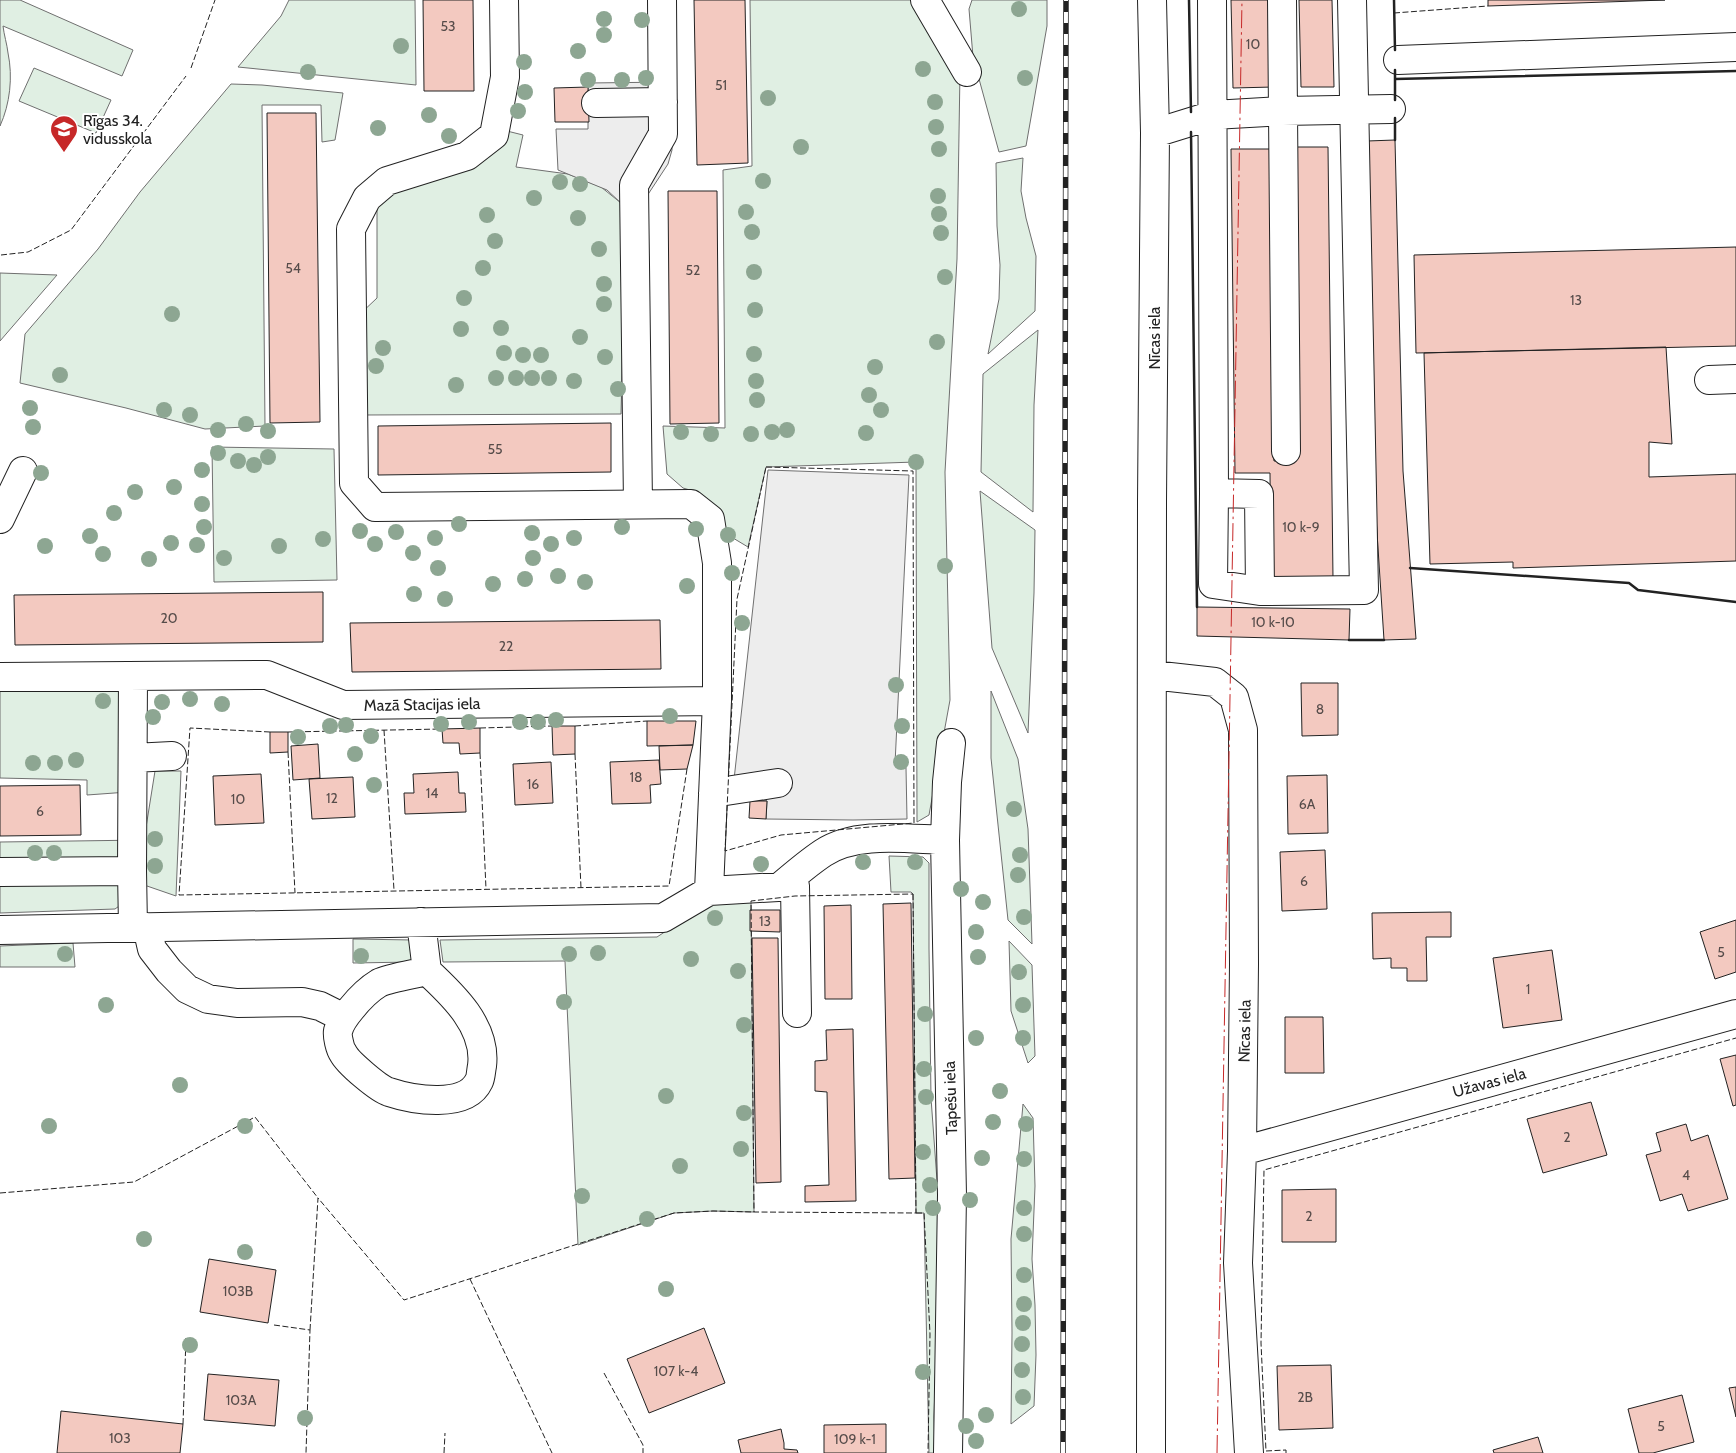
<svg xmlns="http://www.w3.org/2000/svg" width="1736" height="1453" font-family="Cabin,sans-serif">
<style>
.green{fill:#e0efe3;stroke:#6f6f6f}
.parking{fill:#ededed;stroke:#6f6f6f}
.building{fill:#f3c9c0;stroke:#222}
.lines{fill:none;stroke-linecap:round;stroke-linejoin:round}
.minor-casing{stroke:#222;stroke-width:30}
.minor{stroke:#fff;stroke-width:28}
.rail-casing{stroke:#222;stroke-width:5.5}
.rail{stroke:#fff;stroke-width:4;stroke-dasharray:11;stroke-linecap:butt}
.fence{stroke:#222;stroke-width:1;stroke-dasharray:6 2.5;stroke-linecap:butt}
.wall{stroke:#222;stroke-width:2.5}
.power{stroke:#c62828;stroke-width:1;stroke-dasharray:18 4 2.5 4;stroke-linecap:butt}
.tree{fill:#8da692}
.labels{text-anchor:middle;stroke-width:4;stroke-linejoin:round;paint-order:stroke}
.number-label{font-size:14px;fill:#564c4a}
.poi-label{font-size:16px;fill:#222;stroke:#fff;text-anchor:start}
.street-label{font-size:16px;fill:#222;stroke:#fff}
</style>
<rect width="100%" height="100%" fill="#fff"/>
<path class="green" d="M0 0H20L133 50 122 76 3 26C4 35 7 44 8 53 13 77 10 104 0 126Z
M289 0H415L416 85 238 67 281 16Z
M750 0H919L960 71 957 259 945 472 950 700 929 815 917 822 916 462 766 467 748 547 718 529 700 493 683 488 667 474 663 426 725 428 723 170 752 166Z
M972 0H1047V26L1026 146 999 152 973 57 969 9Z
M34 68 111 100 96 133 19 101Z
M231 84 262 85 343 93 335 140 322 142 321 105H262L265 426 205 429 126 408 20 383 25 334 98 249 140 192Z
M503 130 523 135 516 167 568 174 601 187 621 203 623 330 621 414 363 415 359 315 377 298V205L387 192Z
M1023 158 1021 191 1026 218 1036 256 1035 311 988 354 999 299 1000 265 997 226 996 163Z
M0 273 57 275 0 341Z
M1038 330 1034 405 1033 512 981 472 983 374Z
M212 447 334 449 337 580 214 582Z
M980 491 1035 530 1034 593 1028 733 992 648Z
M0 686 112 688 122 693 128 792 87 795V780L0 778Z
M991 691 1018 759 1028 829 1032 944 1008 920 991 758Z
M155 771H181L176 896 147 886 115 909 0 913V842L144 840Z
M889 856 923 857 929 863V948L931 1098 939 1208V1268L934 1417 935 1453H929L924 1213H916L913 894 911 892H891Z
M751 901 754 1212 713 1211 674 1213 578 1245 565 961 443 962 440 940 657 937 710 902Z
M353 939 413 940V962L353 963Z
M1009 941 1032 965 1035 1056 1028 1063 1011 1011Z
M73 943 75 967H0V946Z
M1023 1104 1033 1118 1035 1186 1032 1259 1035 1305 1036 1355 1034 1406 1011 1424 1012 1333 1011 1239Z"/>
<path class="parking" d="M671 82 672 150 668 164 643 202 621 203 607 190 558 170 556 129H588V83Z
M768 470 909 475 895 764 906 768 907 819 853 820 766 819 767 801 732 798Z"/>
<path class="building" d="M423 0H473L474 91H424Z
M694 0H745L748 163 697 165Z
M1231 0H1272L1274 87 1233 88Z
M1299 0H1332L1334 87H1301Z
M1488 0H1665L1488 6Z
M588 87 589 122H555L554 88Z
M267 113H316L320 422 270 423Z
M1395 140 1403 471 1416 639 1384 640 1373 471 1367 141Z
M1293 147H1328L1333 579 1271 580 1270 473H1235L1231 149H1270L1274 461 1297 460Z
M668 191H717L719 423 670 424Z
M1736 247V346L1416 353 1414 255Z
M1666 347 1672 444 1649 442V477L1736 474V561L1513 568V562L1430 564 1424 353Z
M611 423V472L378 475V426Z
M323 592V642L15 645 14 595Z
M1197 607 1350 609 1349 640 1197 636Z
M660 620 661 669 352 672 350 623Z
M1301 683H1338V735L1302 736Z
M647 721H696L693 745 647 746Z
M552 726H575V754L553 755Z
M480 728V753L460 754 459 743H443L442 729Z
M270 732H288V752L270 753Z
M318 744 320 778 293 780 291 746Z
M693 745 687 769 660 770 659 746Z
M659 760 661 784 650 785 651 803 612 804 610 762Z
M551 762 553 803 515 805 513 764Z
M458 772 459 793H465L466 812 405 814 404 793H414L413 774Z
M261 774 264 823 215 825 213 776Z
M1327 775 1328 833 1288 834 1287 776Z
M353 777 355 817 312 819 309 779Z
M80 785 81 835 0 836V786Z
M750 801H767L766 819 749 818Z
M1325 850 1327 909 1282 911 1280 852Z
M911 903 915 1178 889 1179 883 904Z
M851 905 852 999H825L824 906Z
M750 910H780V932L750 931Z
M1451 912V937H1426L1427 981H1407V968H1391V958L1373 959 1372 913Z
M1736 920V972L1715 979 1700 932Z
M752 938H778L781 1182 756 1183Z
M1552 950 1562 1020 1503 1028 1493 958Z
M1285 1017H1323L1324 1073H1285Z
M853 1029 856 1201 805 1202V1186L829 1185 827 1092 815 1091V1061L827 1060 826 1030Z
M1736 1055V1105L1733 1106 1720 1059Z
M1591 1102 1607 1155 1543 1173 1527 1119Z
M1686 1124 1691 1141 1708 1135 1728 1199 1688 1211 1682 1194 1660 1201 1646 1155 1661 1151 1656 1133Z
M1336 1189V1242H1282V1190Z
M209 1259 276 1270 268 1323 200 1312Z
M704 1328 725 1383 649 1413 627 1359Z
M1331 1365 1333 1428 1279 1430 1277 1366Z
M208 1374 279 1380 275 1426 204 1420Z
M1736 1387V1417L1729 1388Z
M1682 1395 1694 1442 1653 1453H1639L1628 1409Z
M61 1411 183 1424 180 1453H57Z
M886 1424V1453H824V1425Z
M781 1429 784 1443V1449L797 1450 798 1453H741L738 1440Z
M1538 1437 1543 1453H1494L1493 1450Z"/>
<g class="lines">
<g class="minor-casing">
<path id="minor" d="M504 0 505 77 494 135 467 156 387 181 367 198 351 229 354 483 375 507 691 504 710 519 717 563V701L709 891
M925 0 967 72
M1212 0 1214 493 1259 494 1260 591 1364 590 1352 0
M1282 0 1286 451
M1398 60 1736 47
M596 103 663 102
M1155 133 1213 115 1283 111 1391 109
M1709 380 1736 379
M1214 493 1213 584 1260 591
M638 504 634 185 663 134 662 0
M0 519 23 471
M1152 675 1215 682 1234 697 1243 730 1244 964 1242 1151 1238 1263 1249 1453
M0 677 267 675 343 705 717 701
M133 758 172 756
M713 793 778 783
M132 871 133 676
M0 872 132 871 133 927
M780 887C794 875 808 863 823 853 856 831 907 839 945 840
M421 922 427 971C453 995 487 1027 482 1066 481 1070 481 1077 479 1081 466 1109 413 1100 389 1092 379 1089 348 1063 343 1053 340 1049 337 1036 338 1031 340 1023 346 1015 351 1009 359 999 369 989 379 983 389 978 415 974 427 971
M147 927 152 949 169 971 187 989 208 999 237 1003 302 1002 320 1006 344 1018
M0 930 663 918 709 891 795 886 797 1013
M1242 1151 1736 1014
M948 1453 952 1195 945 840 947 782 951 743
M1151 1453 1152 501 1155 133 1152 0"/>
</g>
<use href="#minor" class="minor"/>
<g class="rail-casing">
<path id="rail" d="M1063 1453 1066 0"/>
</g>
<use href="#rail" class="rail"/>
<path class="fence" d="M1394 13 1488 6
M191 68 215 0
M1 255 28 252 71 230 186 76
M766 467 913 471 914 823 781 835 725 851 737 599Z
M575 726 647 721
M480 728 552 726
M384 730 394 890
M270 732 190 728 179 895 669 886 687 769
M288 732 442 729
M288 752 295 893
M480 753 486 889
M575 754 581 888
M913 894 916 1213 754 1212 751 901 795 896Z
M0 1193 134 1182 255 1117 318 1198
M916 1213H924L930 1334 928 1453
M470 1279 552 1453
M274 1325 310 1330 306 1453
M310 1330 318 1198 404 1300 674 1213 713 1211 754 1212
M604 1373 643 1445V1453
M183 1424 186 1338
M444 1453 445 1433
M1286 1453V1450L1266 1451 1261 1343 1264 1170 1736 1038"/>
<path class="wall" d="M1189 0 1191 112
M1394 0 1395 50
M1395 70V100
M1395 79 1736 71
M1395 118V140
M1191 132 1197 607
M1410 568 1629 583 1638 590 1736 602
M1349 640H1384"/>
<path class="power" d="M1217 1453 1242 0"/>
</g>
<g class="tree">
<circle cx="1019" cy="9" r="8"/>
<circle cx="604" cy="19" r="8"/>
<circle cx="642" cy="20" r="8"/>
<circle cx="604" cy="35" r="8"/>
<circle cx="401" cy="46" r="8"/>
<circle cx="578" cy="51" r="8"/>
<circle cx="524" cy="62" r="8"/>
<circle cx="923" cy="69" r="8"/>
<circle cx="308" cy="72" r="8"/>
<circle cx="646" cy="78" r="8"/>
<circle cx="1025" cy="78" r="8"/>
<circle cx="588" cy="80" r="8"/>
<circle cx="622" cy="80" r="8"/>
<circle cx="525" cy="92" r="8"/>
<circle cx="768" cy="98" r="8"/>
<circle cx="935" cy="102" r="8"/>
<circle cx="518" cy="111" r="8"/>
<circle cx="429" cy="115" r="8"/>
<circle cx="936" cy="127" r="8"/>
<circle cx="378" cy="128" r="8"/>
<circle cx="449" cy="136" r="8"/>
<circle cx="801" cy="147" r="8"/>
<circle cx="939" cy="149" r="8"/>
<circle cx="763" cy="181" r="8"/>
<circle cx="560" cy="182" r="8"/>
<circle cx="580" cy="184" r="8"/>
<circle cx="938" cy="196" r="8"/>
<circle cx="534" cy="198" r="8"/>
<circle cx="746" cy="212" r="8"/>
<circle cx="939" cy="214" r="8"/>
<circle cx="487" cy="215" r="8"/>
<circle cx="578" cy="218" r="8"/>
<circle cx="752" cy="232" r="8"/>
<circle cx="941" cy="233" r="8"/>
<circle cx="495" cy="241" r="8"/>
<circle cx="599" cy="249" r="8"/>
<circle cx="483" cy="268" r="8"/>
<circle cx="754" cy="272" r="8"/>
<circle cx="945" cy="277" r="8"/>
<circle cx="604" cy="284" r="8"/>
<circle cx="464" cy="298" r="8"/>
<circle cx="604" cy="304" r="8"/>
<circle cx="755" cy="310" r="8"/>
<circle cx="172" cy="314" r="8"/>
<circle cx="501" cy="328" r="8"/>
<circle cx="461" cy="329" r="8"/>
<circle cx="580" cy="337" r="8"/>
<circle cx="937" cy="342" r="8"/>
<circle cx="383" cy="348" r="8"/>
<circle cx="504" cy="353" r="8"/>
<circle cx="754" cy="354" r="8"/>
<circle cx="523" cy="355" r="8"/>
<circle cx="541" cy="355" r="8"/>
<circle cx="605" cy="357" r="8"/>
<circle cx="376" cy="366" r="8"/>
<circle cx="875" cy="367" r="8"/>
<circle cx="60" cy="375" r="8"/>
<circle cx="496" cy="378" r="8"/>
<circle cx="516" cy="378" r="8"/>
<circle cx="532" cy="378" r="8"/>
<circle cx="549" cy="378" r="8"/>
<circle cx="574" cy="381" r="8"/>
<circle cx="756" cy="381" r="8"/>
<circle cx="456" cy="385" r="8"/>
<circle cx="618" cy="389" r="8"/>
<circle cx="869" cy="395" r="8"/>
<circle cx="757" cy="400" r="8"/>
<circle cx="30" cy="408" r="8"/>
<circle cx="164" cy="410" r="8"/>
<circle cx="881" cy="410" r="8"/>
<circle cx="190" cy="415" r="8"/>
<circle cx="246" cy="424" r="8"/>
<circle cx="33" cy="427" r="8"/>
<circle cx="218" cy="430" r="8"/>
<circle cx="787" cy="430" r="8"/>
<circle cx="268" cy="431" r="8"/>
<circle cx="681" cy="432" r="8"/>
<circle cx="772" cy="432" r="8"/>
<circle cx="866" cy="433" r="8"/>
<circle cx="711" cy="434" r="8"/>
<circle cx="751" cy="434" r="8"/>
<circle cx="218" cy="453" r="8"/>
<circle cx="268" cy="457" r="8"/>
<circle cx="238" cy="461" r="8"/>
<circle cx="916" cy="462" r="8"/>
<circle cx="254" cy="465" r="8"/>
<circle cx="202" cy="470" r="8"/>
<circle cx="41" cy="473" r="8"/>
<circle cx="174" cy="487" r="8"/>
<circle cx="135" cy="492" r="8"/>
<circle cx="202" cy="504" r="8"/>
<circle cx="114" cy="513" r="8"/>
<circle cx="459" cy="524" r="8"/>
<circle cx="204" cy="527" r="8"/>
<circle cx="622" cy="527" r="8"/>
<circle cx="696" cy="529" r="8"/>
<circle cx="360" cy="531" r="8"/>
<circle cx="396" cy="532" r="8"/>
<circle cx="532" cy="533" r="8"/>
<circle cx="728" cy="535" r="8"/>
<circle cx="90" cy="536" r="8"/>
<circle cx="435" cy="538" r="8"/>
<circle cx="574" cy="538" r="8"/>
<circle cx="323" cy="539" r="8"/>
<circle cx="171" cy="543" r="8"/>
<circle cx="375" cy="544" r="8"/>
<circle cx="551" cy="544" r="8"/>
<circle cx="197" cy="545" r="8"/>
<circle cx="45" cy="546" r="8"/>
<circle cx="279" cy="546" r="8"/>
<circle cx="413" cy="553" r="8"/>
<circle cx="103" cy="554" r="8"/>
<circle cx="224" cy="558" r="8"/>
<circle cx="533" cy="558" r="8"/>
<circle cx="149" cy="559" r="8"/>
<circle cx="945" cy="566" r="8"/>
<circle cx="438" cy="568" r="8"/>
<circle cx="732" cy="573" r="8"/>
<circle cx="558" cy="576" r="8"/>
<circle cx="525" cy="579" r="8"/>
<circle cx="585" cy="582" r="8"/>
<circle cx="493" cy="584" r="8"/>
<circle cx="687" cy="586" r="8"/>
<circle cx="414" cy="594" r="8"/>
<circle cx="445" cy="599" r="8"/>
<circle cx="742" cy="623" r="8"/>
<circle cx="896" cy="685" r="8"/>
<circle cx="190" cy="699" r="8"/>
<circle cx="103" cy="701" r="8"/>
<circle cx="162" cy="702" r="8"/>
<circle cx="222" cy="704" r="8"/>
<circle cx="670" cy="716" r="8"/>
<circle cx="153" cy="717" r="8"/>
<circle cx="556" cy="720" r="8"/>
<circle cx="469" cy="722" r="8"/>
<circle cx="520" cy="722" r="8"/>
<circle cx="538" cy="722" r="8"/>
<circle cx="441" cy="724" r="8"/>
<circle cx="346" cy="725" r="8"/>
<circle cx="330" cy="726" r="8"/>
<circle cx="902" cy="726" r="8"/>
<circle cx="371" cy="736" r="8"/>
<circle cx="298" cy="737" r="8"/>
<circle cx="355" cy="754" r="8"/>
<circle cx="76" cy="760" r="8"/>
<circle cx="901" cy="762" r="8"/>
<circle cx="33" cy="763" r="8"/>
<circle cx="55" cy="763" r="8"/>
<circle cx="374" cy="785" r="8"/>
<circle cx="1014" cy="809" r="8"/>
<circle cx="155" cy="839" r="8"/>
<circle cx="35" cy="853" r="8"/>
<circle cx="54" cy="853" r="8"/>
<circle cx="1020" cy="855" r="8"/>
<circle cx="863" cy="862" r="8"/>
<circle cx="915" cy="862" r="8"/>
<circle cx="761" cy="864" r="8"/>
<circle cx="155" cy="866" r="8"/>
<circle cx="1018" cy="875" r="8"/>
<circle cx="961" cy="889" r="8"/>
<circle cx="983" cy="902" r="8"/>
<circle cx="1024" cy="917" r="8"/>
<circle cx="715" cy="918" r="8"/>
<circle cx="976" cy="932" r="8"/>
<circle cx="598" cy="953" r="8"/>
<circle cx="65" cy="954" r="8"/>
<circle cx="569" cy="954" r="8"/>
<circle cx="361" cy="956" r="8"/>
<circle cx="978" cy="957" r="8"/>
<circle cx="691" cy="959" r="8"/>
<circle cx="738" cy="971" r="8"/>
<circle cx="1019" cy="972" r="8"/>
<circle cx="564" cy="1002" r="8"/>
<circle cx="106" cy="1005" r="8"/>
<circle cx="1023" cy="1005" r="8"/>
<circle cx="925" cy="1014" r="8"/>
<circle cx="744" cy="1025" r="8"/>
<circle cx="976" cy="1038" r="8"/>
<circle cx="1023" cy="1038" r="8"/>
<circle cx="924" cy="1069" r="8"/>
<circle cx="180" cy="1085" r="8"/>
<circle cx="1000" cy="1091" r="8"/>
<circle cx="666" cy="1096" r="8"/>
<circle cx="926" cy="1097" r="8"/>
<circle cx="744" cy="1113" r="8"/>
<circle cx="993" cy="1122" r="8"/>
<circle cx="1026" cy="1124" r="8"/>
<circle cx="49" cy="1126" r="8"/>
<circle cx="245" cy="1126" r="8"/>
<circle cx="741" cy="1149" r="8"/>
<circle cx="923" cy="1152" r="8"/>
<circle cx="982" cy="1158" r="8"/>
<circle cx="1024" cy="1159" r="8"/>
<circle cx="680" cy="1166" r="8"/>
<circle cx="930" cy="1185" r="8"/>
<circle cx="582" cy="1196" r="8"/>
<circle cx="970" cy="1200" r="8"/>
<circle cx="933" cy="1208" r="8"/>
<circle cx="1024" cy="1208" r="8"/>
<circle cx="647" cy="1219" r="8"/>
<circle cx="1024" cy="1234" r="8"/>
<circle cx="144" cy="1239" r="8"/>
<circle cx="245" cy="1252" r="8"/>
<circle cx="1024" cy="1275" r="8"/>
<circle cx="666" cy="1289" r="8"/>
<circle cx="1024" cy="1304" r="8"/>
<circle cx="1023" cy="1323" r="8"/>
<circle cx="1022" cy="1344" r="8"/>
<circle cx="190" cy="1345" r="8"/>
<circle cx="1022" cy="1370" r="8"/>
<circle cx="923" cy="1372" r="8"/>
<circle cx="1023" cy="1397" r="8"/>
<circle cx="986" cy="1415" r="8"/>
<circle cx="305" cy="1418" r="8"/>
<circle cx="966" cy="1426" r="8"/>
<circle cx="976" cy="1441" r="8"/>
</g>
<defs>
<g id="school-pin" transform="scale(1.4375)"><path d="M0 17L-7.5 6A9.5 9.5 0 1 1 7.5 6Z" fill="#c62828" stroke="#fff"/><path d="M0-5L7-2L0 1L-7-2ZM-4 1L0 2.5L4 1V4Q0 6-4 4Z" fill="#fff"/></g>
</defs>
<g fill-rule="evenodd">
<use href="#school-pin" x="64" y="129"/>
</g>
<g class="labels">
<g class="number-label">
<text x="448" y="31">53</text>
<text x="1253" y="49">10</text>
<text x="721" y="90">51</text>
<text x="293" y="273">54</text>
<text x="693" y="275">52</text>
<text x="1576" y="305">13</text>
<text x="495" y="454">55</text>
<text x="1301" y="532">10 k-9</text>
<text x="169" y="623">20</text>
<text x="1273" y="627">10 k-10</text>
<text x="506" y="651">22</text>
<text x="1320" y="714">8</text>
<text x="636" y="782">18</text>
<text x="533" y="789">16</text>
<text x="432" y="798">14</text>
<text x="332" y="803">12</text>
<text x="238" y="804">10</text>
<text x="1307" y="809">6A</text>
<text x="40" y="816">6</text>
<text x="1304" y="886">6</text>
<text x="765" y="926">13</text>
<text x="1721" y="957">5</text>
<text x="1528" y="994">1</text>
<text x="1567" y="1142">2</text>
<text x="1686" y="1180">4</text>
<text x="1309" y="1221">2</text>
<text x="238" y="1296">103B</text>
<text x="676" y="1376">107 k-4</text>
<text x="1305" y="1402">2B</text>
<text x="241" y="1405">103A</text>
<text x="1661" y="1431">5</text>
<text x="120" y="1443">103</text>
<text x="855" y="1444">109 k-1</text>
</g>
<g class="poi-label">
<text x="83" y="126">Rīgas 34.<tspan x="83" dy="18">vidusskola</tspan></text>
</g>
<g class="street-label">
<text transform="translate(1154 338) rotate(-90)" y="6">Nīcas iela</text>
<text transform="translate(422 704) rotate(-1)" y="6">Mazā Stacijas iela</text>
<text transform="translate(1244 1031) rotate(-89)" y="6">Nīcas iela</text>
<text transform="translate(1489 1082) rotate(-15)" y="6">Užavas iela</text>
<text transform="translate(950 1098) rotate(-92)" y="6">Tapešu iela</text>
</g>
</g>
</svg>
